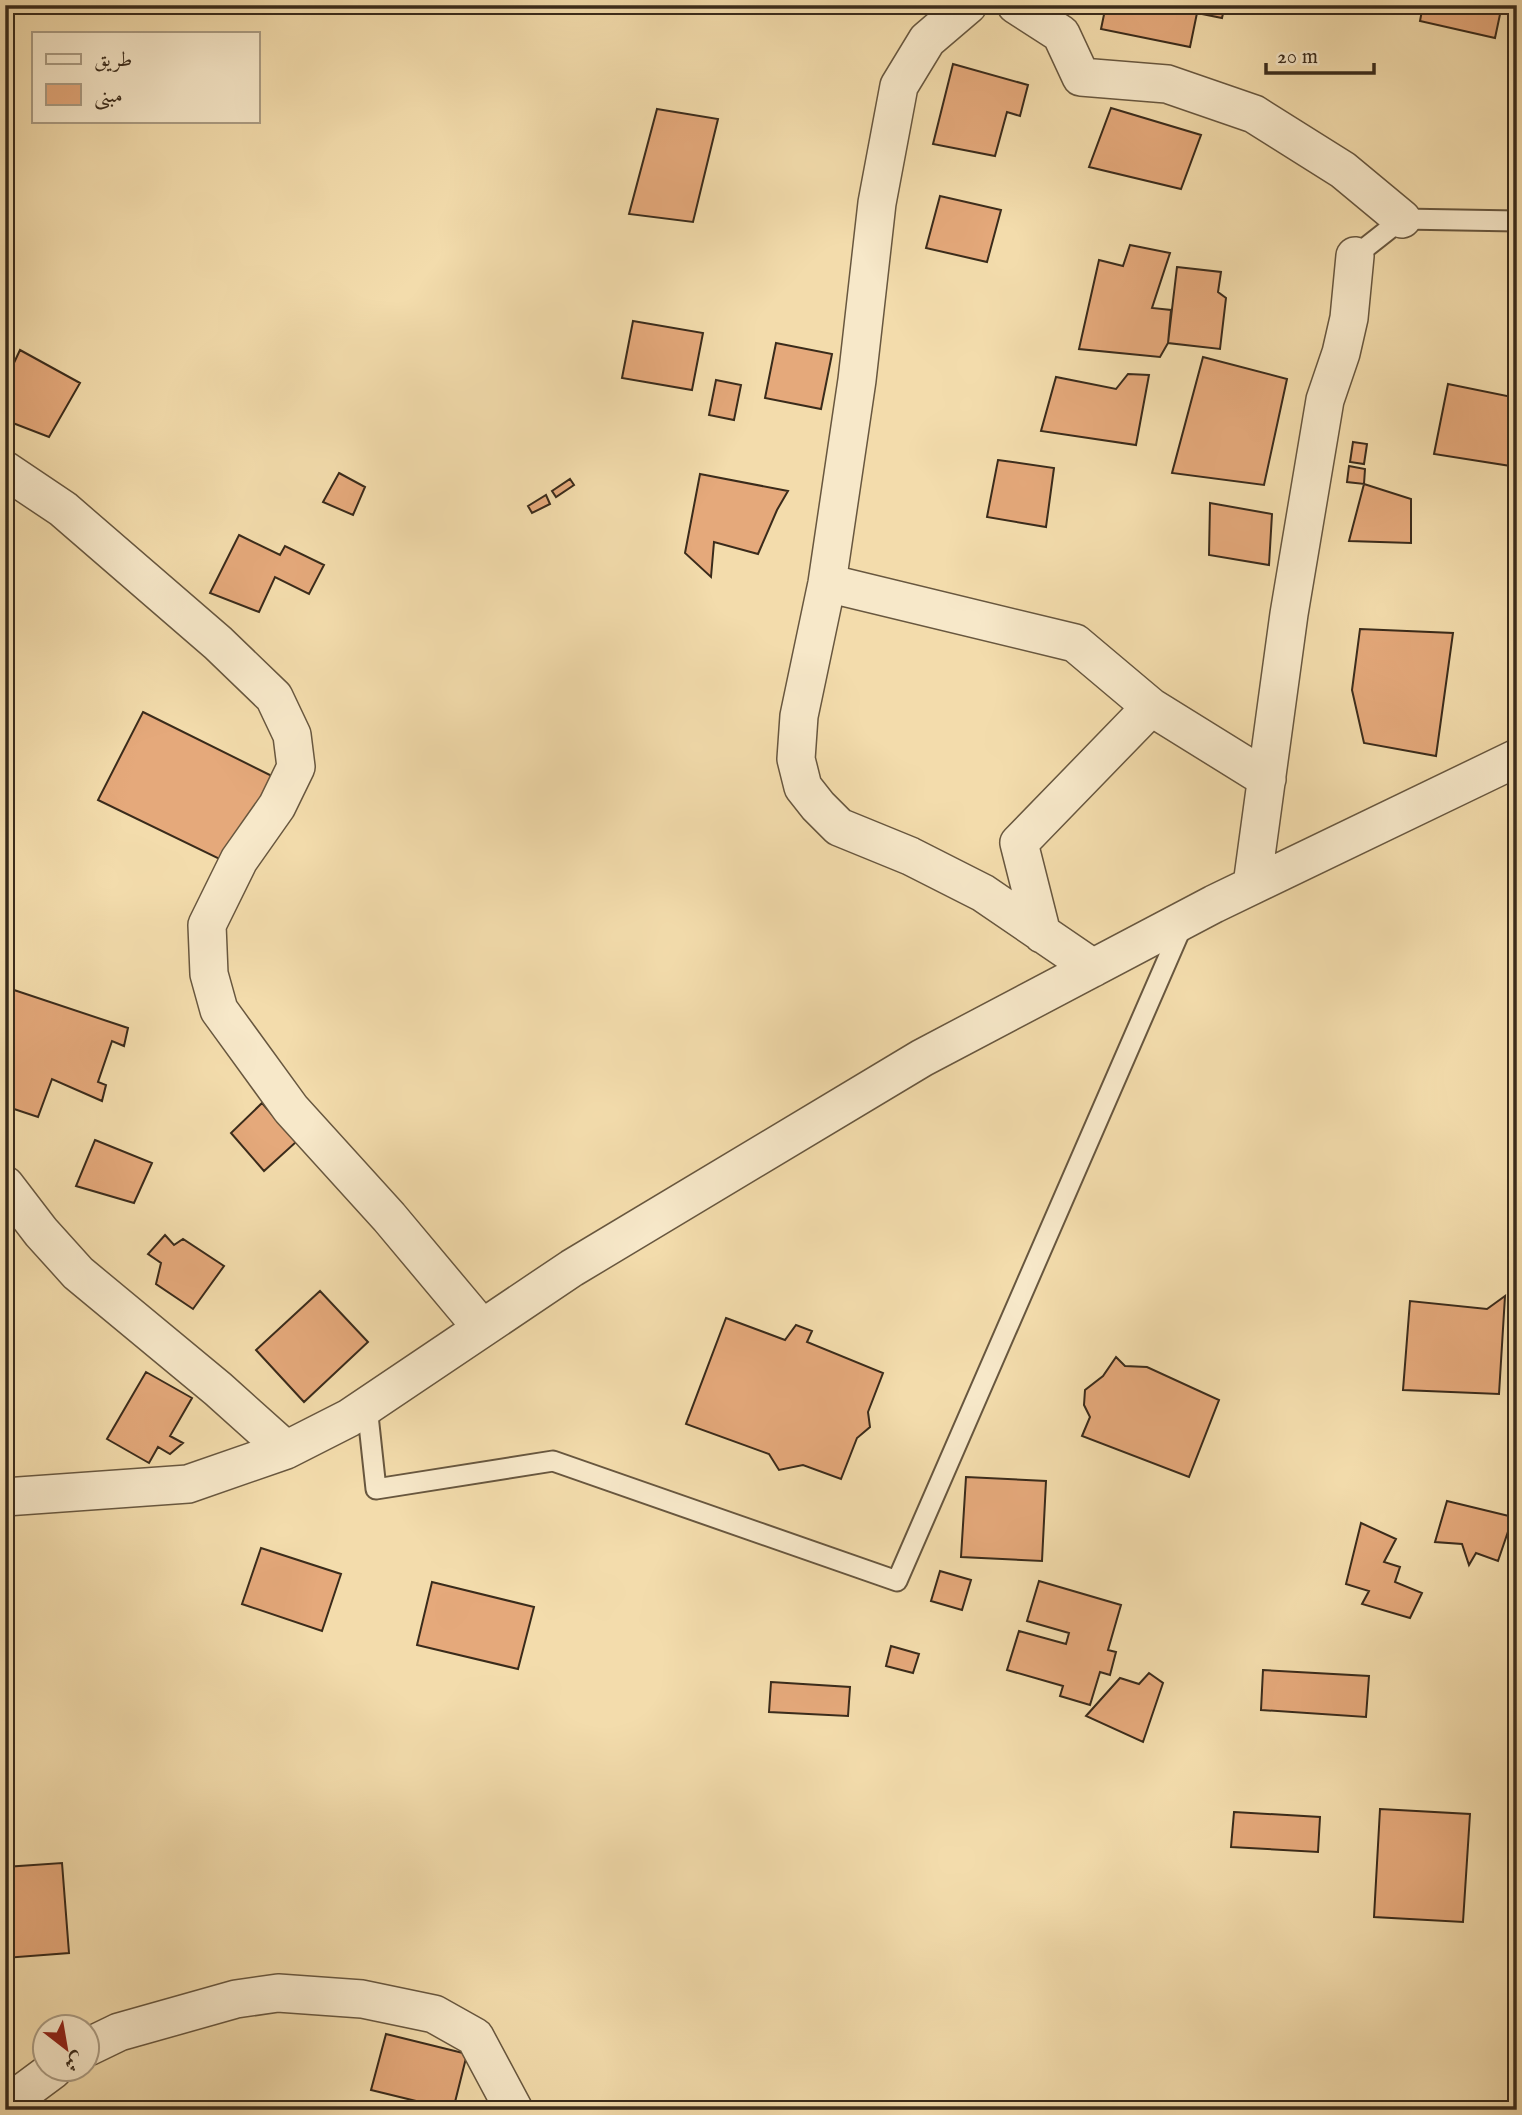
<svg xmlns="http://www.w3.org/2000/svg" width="1522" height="2115" font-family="'IM FELL English',Amiri,serif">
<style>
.building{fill:#e5a97b;stroke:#3a2b1b;stroke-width:2}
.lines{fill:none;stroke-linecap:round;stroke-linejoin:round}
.lane-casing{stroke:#68573f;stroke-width:23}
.street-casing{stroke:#68573f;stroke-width:40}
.lane{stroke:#f7e8c9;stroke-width:19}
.street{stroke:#f7e8c9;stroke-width:37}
</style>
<rect width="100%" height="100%" fill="#f3dcac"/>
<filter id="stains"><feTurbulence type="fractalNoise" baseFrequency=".00286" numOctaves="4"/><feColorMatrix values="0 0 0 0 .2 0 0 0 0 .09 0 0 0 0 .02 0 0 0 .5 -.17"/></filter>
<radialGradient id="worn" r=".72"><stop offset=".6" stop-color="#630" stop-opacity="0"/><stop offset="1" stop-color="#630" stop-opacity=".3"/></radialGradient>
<path class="building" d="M1106 5H1225L1222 18 1197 13 1190 47 1101 29Z
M1423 5H1502L1495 38 1420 21Z
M953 64 1028 85 1020 116 1007 112 995 156 933 144Z
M1111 108 1201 135 1181 189 1089 167Z
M657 109 718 119 693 222 629 214Z
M940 196 1001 210 987 262 926 248Z
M1130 245 1170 253 1152 308 1171 310 1168 343 1160 357 1079 349 1099 260 1123 266Z
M1177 267 1221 272 1218 292 1226 298 1220 349 1168 343Z
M633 321 703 333 692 390 622 378Z
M776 343 832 354 821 409 765 398Z
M20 350 80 383 49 437 5 420V382Z
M1203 357 1287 379 1264 485 1172 473Z
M1128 374 1149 375 1136 445 1041 431 1056 377 1116 389Z
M716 380 741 385 734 420 709 415Z
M1448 384 1517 398V467L1434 454Z
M1353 442 1367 444 1364 464 1350 462Z
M998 460 1054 468 1046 527 987 517Z
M1349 466 1365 469 1364 484 1347 482Z
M339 473 365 487 353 515 323 502Z
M700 474 788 491 777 510 758 554 714 542 711 577 685 553Z
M570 479 574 485 556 497 552 491Z
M1364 484 1411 499V543L1349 541Z
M546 495 550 504 532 513 528 506Z
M1210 503 1272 514 1269 565 1209 555Z
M239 535 280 555 285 546 324 565 309 594 275 577 259 612 210 593Z
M1360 629 1453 633 1436 756 1364 743 1352 690Z
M143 712 272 776 236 867 98 800Z
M5 987 128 1028 124 1046 112 1041 98 1082 106 1085 102 1101 52 1079 38 1117 5 1106V1050L8 1043 5 1042Z
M262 1103 296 1142 264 1171 231 1133Z
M95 1140 152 1163 134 1203 76 1186Z
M165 1235 174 1245 183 1239 224 1266 193 1309 156 1284 161 1263 148 1254Z
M320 1291 368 1342 304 1402 256 1350Z
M1505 1296 1499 1394 1403 1390 1410 1301 1487 1309Z
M726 1318 785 1340 796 1325 812 1331 807 1342 883 1373 868 1412 870 1427 857 1438 841 1479 803 1465 779 1470 769 1454 686 1424Z
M1116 1357 1125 1366 1147 1367 1219 1400 1189 1477 1082 1436 1090 1417 1084 1405 1085 1390 1103 1376Z
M146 1372 192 1398 170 1436 183 1443 170 1454 158 1447 149 1463 107 1439Z
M966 1477 1046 1481 1042 1561 961 1557Z
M1447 1501 1513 1517 1498 1561 1476 1553 1469 1565 1462 1544 1435 1542Z
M1361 1523 1396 1539 1384 1562 1400 1567 1395 1582 1422 1593 1410 1618 1362 1604 1369 1591 1346 1584Z
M261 1548 341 1574 322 1631 242 1604Z
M940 1571 971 1580 962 1610 931 1601Z
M1039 1581 1121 1605 1108 1650 1116 1652 1110 1675 1100 1672 1090 1705 1060 1696 1063 1686 1007 1670 1019 1631 1066 1644 1069 1633 1027 1621Z
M432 1582 534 1607 518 1669 417 1645Z
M891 1646 919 1654 913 1673 886 1666Z
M1263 1670 1369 1676 1366 1717 1261 1710Z
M1149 1673 1163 1683 1143 1742 1086 1716 1120 1678 1139 1684Z
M771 1682 850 1687 848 1716 769 1712Z
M1380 1809 1470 1814 1463 1922 1374 1917Z
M1234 1812 1320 1817 1318 1852 1231 1847Z
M62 1863 69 1953 5 1958V1867Z
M386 2034 467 2054 453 2110 371 2090Z"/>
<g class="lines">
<g class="lane-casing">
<path id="lane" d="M1355 256 1402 219 1517 221
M367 1406 376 1489 553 1461 897 1581 1183 924"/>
</g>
<g class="street-casing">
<path id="street" d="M968 5 927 40 899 86 877 203 857 380 827 583 799 716 796 759 803 787 818 806 839 827 910 856 983 893 1093 968
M1016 5 1061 34 1081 77 1167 84 1254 114 1343 170 1402 219
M5 470 63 509 218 643 274 697 292 735 296 767 277 806 239 860 207 925 209 974 219 1010 291 1109 389 1217 482 1328
M827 583 1075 643 1151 707
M1252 885 1289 614 1325 400 1341 353 1349 318 1355 256
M1042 934 1019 843 1151 707 1267 779
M5 1185 41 1232 78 1273 218 1389 286 1450
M5 1497 188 1484 286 1450 349 1418 572 1268 922 1058 1214 904 1517 758
M88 2047 119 2032 236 1999 278 1993 362 1999 434 2014 475 2037 514 2110
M18 2096 53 2070"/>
</g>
<use href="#lane" class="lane"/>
<use href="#street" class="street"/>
</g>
<rect width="1522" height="2115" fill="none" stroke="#f3dcac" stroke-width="28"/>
<rect x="7" y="7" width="1508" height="2101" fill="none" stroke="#3a2b1b" stroke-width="3.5"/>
<rect x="14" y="14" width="1494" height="2087" fill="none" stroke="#3a2b1b" stroke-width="2"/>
<rect x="32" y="32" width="228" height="91" fill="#f7e8c9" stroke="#ab9c83" stroke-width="2"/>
<rect x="46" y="54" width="35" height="10" fill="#f7e8c9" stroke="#ab9c83" stroke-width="2"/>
<text x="94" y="66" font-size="21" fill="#3a2b1b">طريق</text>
<rect x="46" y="84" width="35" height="21" fill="#e5a97b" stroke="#ab9c83" stroke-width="2"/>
<text x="94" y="102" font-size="21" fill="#3a2b1b">مبنى</text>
<g transform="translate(66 2048) rotate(149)"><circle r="33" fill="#f7e8c9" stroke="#ab9c83" stroke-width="2"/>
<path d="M0-5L12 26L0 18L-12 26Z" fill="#8f2418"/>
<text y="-10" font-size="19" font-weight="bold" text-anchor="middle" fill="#3a2b1b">ش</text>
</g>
<path d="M1266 63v10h108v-10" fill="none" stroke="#3a2b1b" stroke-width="3.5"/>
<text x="1277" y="63" font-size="21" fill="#3a2b1b" stroke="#f7e8c9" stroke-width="5" paint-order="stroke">20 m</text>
<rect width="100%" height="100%" filter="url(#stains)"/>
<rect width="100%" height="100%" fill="url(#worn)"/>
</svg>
